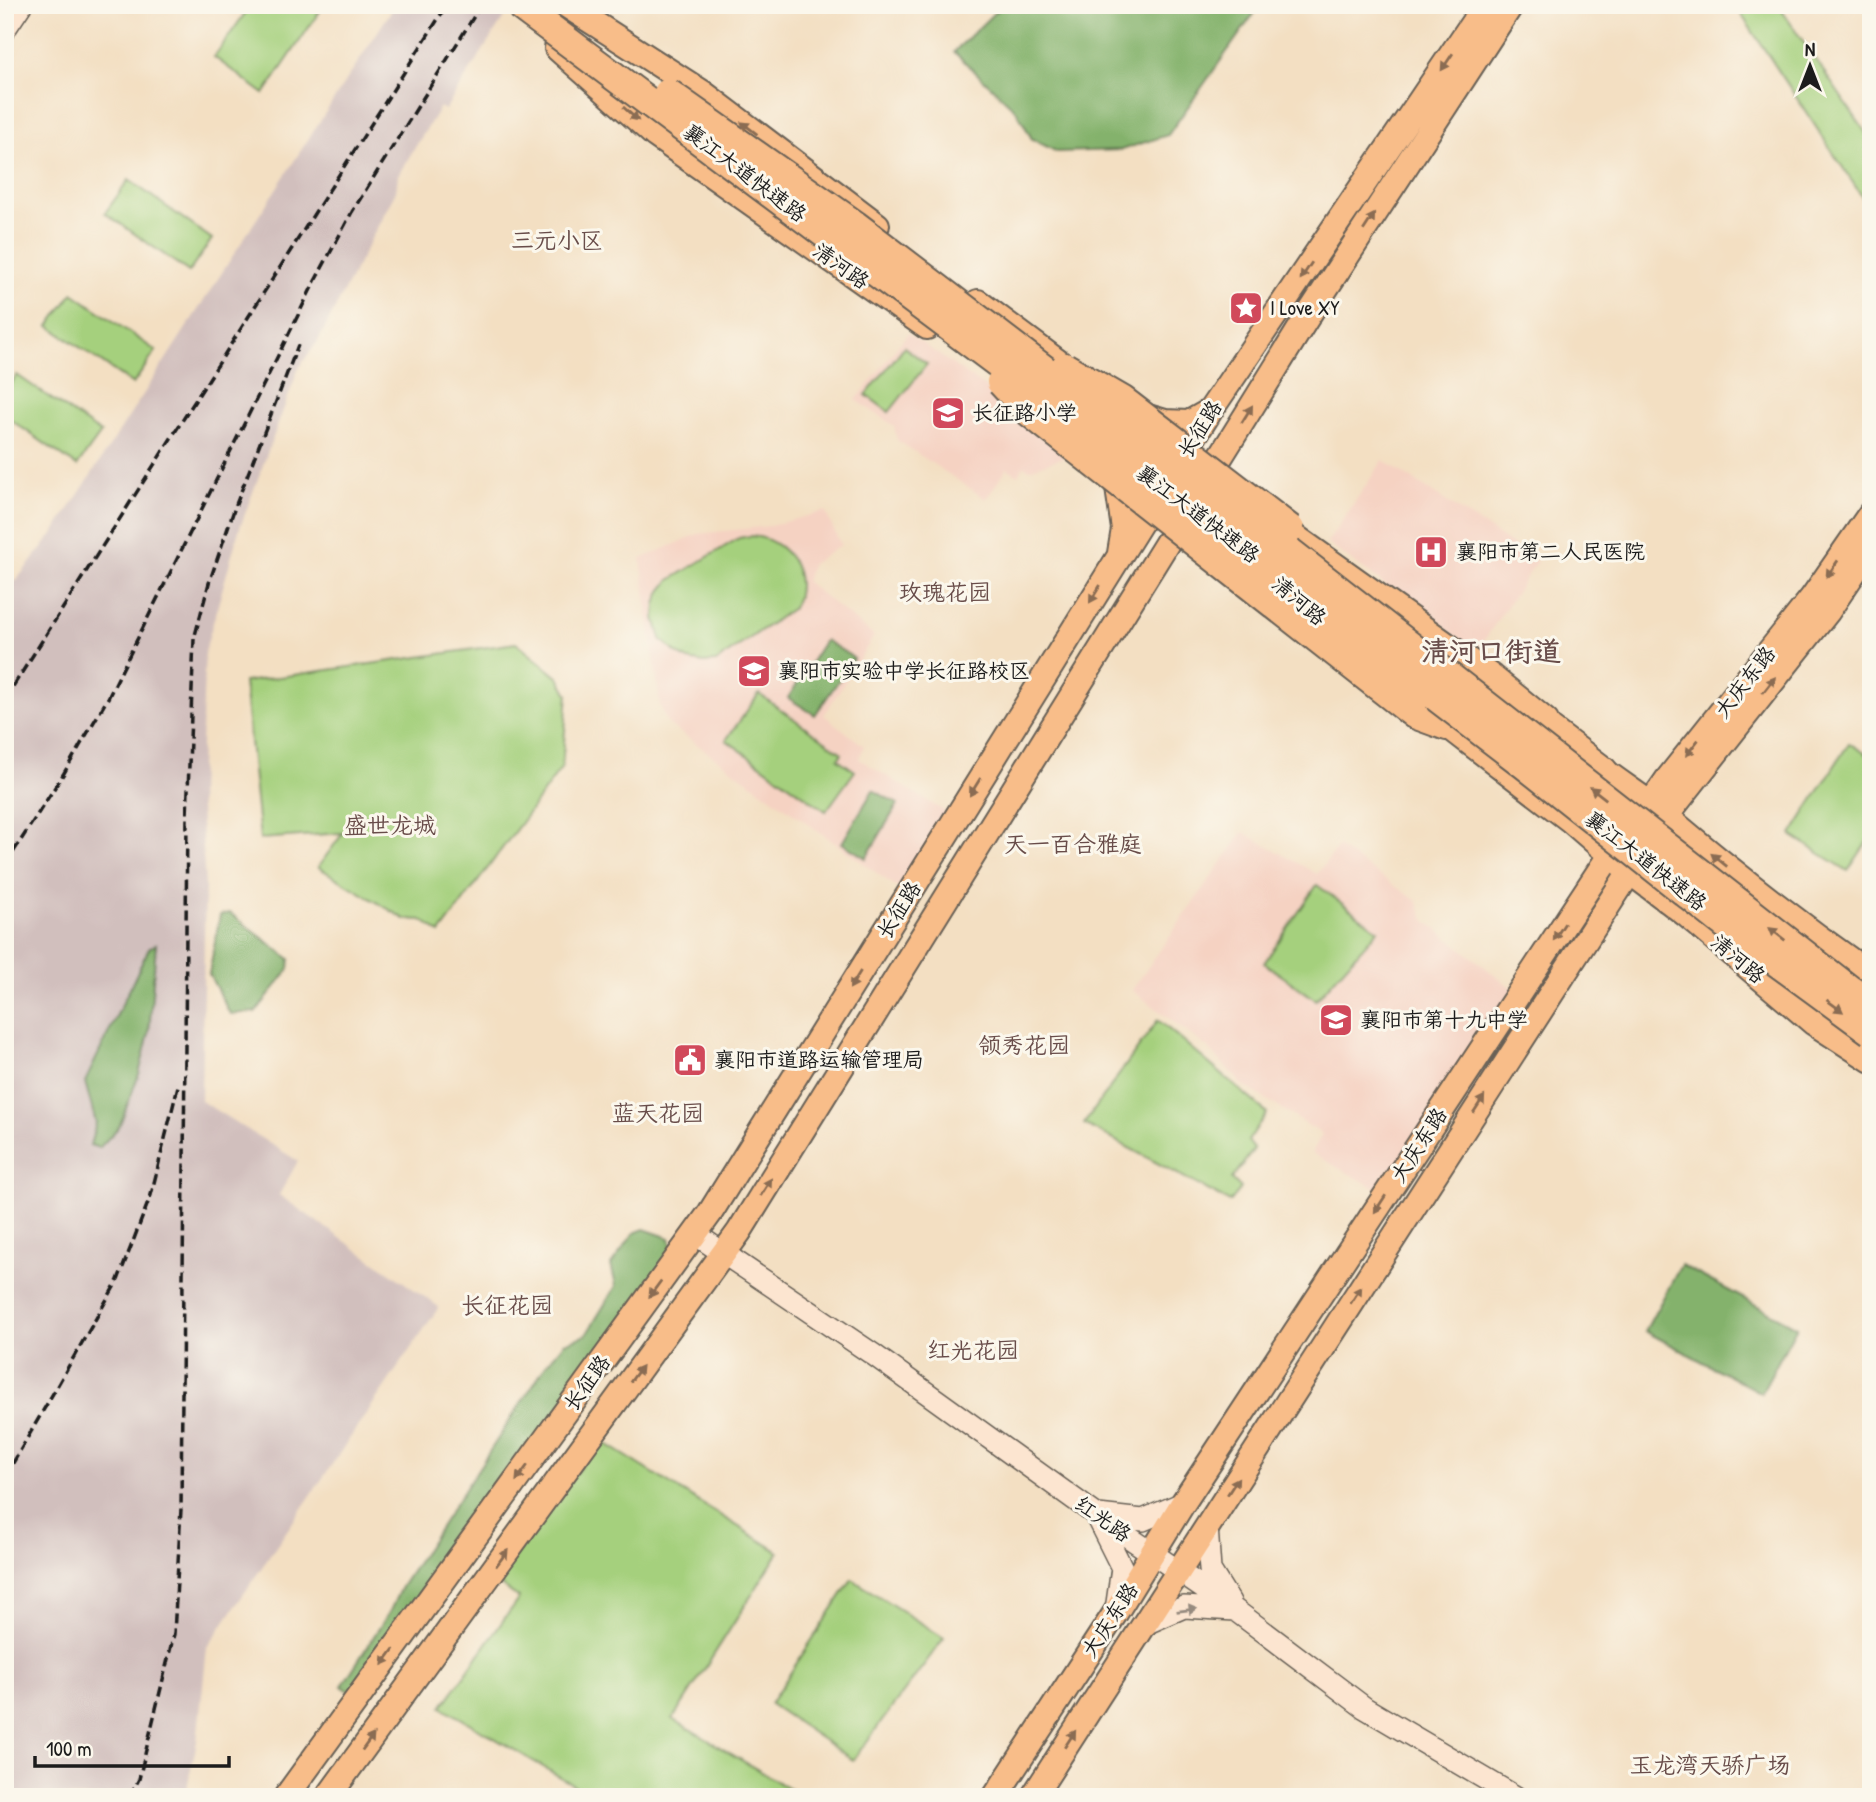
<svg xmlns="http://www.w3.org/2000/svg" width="1876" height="1802" font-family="'Patrick Hand','LXGW WenKai TC',sans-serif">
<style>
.built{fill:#f5d2c2}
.industrial{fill:#d1bfbd}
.green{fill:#a5d07d;stroke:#60764c;stroke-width:2}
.forest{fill:#84b26c;stroke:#506744;stroke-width:2}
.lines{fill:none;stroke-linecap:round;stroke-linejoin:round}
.secondary-casing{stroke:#676056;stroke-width:24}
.primary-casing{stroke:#676056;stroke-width:28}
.highway-casing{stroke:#676056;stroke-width:32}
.secondary{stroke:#fce5d0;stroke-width:21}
.primary{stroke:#f8bd89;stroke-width:24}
.highway{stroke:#f8bd89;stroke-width:28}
.rail{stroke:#1c1c1c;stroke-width:3.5;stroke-dasharray:10 5;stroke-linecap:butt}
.highway-bridge-casing{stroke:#676056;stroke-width:32;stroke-linecap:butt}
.highway-bridge{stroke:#f8bd89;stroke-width:28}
.oneway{fill:#8a6c52}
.oneway2{fill:#978b7f}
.labels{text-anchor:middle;stroke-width:6;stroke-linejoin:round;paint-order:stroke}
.street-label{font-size:21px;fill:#1c1c1c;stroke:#fbf7ec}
.poi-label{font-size:21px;fill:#1c1c1c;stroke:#fbf7ec;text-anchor:start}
.neighbourhood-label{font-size:23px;fill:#694d4a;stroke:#fbf7ec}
.district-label{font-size:28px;font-weight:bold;fill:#694d4a;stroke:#fbf7ec}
</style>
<rect width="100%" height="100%" fill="#fbf7ec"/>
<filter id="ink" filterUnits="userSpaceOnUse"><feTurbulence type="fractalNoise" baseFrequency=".0143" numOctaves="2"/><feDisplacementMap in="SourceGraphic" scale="14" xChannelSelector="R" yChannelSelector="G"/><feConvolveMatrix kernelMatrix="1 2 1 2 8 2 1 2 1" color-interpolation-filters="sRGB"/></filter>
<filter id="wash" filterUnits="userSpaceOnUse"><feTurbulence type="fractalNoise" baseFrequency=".00686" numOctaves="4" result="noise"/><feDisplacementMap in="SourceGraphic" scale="28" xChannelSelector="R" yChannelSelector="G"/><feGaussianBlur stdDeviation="1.57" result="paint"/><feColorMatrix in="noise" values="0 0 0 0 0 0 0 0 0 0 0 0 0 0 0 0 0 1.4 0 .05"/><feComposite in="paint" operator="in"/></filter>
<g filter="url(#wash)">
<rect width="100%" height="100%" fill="#f3dfc2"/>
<path class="built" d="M908 333 1070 447 1064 457 1030 469 1023 466 1018 475 1007 468 986 499 897 440 894 426 856 400Z
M1383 460 1537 561 1477 651 1327 543Z
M825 511 841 545 812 564 805 581 874 636 824 715 864 746 859 759 952 816 905 893 667 723 660 705 641 559 698 534 770 526Z
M1243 832 1317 874 1338 847 1417 901 1425 920 1518 993 1384 1193 1312 1153 1322 1134 1243 1085 1208 1048 1132 990Z"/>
<path class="industrial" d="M395 5H512L445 110 440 107 398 175 396 191 318 341 299 367 239 530 205 651 199 793 205 884 201 1101 298 1161 279 1195 439 1307 207 1648 197 1741 185 1797H5V577L15 582 53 534Z"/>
<path class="green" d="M251 5H324L264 94 214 57Z
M1735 5H1778L1871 140V210Z
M129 180 212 239 189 272 105 213Z
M73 293 156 351 133 384 49 326Z
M904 347 927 364 889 412 866 395Z
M17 375 101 433 77 466 5 416V392Z
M750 536C786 537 811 575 793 608L716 662 704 663 688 660 675 652 661 639 655 618 656 604 661 591 670 580 739 538Z
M516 643 559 678 568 694 562 767 440 933 422 920 405 919 318 867 343 833 260 839 244 682Z
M759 694 842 753 838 759 855 771 826 811 726 740Z
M1849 743 1871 757V836L1848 871 1791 835Z
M1317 885 1378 930 1316 1000 1264 963Z
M1158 1020 1267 1113 1248 1141 1254 1149 1232 1179 1241 1188 1230 1202 1084 1124Z
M600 1440 779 1552 673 1719 803 1797H594L442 1707 519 1598 496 1582Z
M852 1579 944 1638 853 1760 770 1704Z"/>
<path class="forest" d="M1002 5H1260L1168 135 1121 150 1057 152 1032 139 1016 110 954 52Z
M825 640 854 658 815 715 788 698Z
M873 790 898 804 866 858 842 843Z
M230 913 290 959 289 969 256 1012 230 1014 209 974 220 915Z
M156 944 149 1033 139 1074 119 1127 99 1148 90 1145 96 1123 85 1082 149 948Z
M644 1229 670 1238 673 1251 352 1693 342 1686 390 1611 401 1587 546 1365 564 1343 586 1335 616 1286 611 1265 634 1233Z
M1681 1265 1797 1327 1761 1393 1645 1331Z"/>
</g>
<g filter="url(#ink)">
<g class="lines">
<g class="secondary-casing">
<path id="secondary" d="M5 29 21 5
M695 1234 874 1355 1095 1514 1235 1610 1365 1708 1516 1797
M1098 1515 1143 1520 1183 1503
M1096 1516 1122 1568 1116 1610
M1207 1526 1210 1570 1230 1602
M1143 1625 1184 1607 1235 1610"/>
</g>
<g class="primary-casing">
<path id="primary" d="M566 5 703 93 877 225
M557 48 655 135 927 327
M978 302 1081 379
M1141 415 1165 422 1189 423 1210 411
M1108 471 1117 481 1124 529 1120 553
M1273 521 1492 677 1546 721
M1434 715 1570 820 1630 872 1687 915 1814 1023 1871 1060
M1589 759C1614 780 1642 796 1667 817 1733 873 1800 925 1871 975
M1642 816 1667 780 1812 598 1871 513
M1658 829 1666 816 1828 611 1871 547
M286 1797 710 1213 1210 411 1485 5
M328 1797 739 1232 1311 311 1511 5
M995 1797 1116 1612 1183 1503 1610 855 1618 844
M1033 1797 1638 859"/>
</g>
<g class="highway-casing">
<path id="highway" d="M1527 713 1603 771
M1414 714 1447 726"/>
</g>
<use href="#secondary" class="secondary"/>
<use href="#primary" class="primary"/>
<use href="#highway" class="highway"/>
<path class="rail" d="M5 699 447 5
M5 865 64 773 108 698 315 281 352 212 481 5
M5 1477 118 1280 151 1195 178 1086
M130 1797 139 1779 174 1634 181 1509 187 816 194 639 209 583 235 507 298 345"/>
<g class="highway-bridge-casing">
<path id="highway-bridge" d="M519 5 1150 477 1525 765 1725 924 1871 1031
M668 93 855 225 1139 442 1272 538 1850 990 1871 1004
M1065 367 1122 400 1290 529
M1001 382 1028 411 1414 714"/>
</g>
<use href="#highway-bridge" class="highway-bridge"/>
</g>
<defs><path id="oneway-solid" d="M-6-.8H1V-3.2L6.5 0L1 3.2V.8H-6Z" transform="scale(1.75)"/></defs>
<g class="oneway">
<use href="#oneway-solid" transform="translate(1447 62) rotate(124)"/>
<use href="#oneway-solid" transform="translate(631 114) rotate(42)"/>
<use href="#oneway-solid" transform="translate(749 128) rotate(-143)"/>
<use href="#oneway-solid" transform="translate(1369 222) rotate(-57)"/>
<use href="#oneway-solid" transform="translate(1306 271) rotate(124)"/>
<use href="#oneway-solid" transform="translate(1247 414) rotate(-58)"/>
<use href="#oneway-solid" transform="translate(1832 569) rotate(125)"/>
<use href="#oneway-solid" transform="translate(1095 594) rotate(122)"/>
<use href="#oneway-solid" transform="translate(1769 685) rotate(-52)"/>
<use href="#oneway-solid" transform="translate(1692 748) rotate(128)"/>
<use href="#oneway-solid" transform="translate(975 787) rotate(122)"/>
<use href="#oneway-solid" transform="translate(1598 793) rotate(-142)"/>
<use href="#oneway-solid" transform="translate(1719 860) rotate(-141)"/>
<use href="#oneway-solid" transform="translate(1559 932) rotate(123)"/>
<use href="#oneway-solid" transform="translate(1777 934) rotate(-142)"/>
<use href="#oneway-solid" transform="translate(855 980) rotate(122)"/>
<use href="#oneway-solid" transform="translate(1835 1006) rotate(36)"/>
<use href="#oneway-solid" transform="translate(1479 1104) rotate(-57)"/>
<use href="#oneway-solid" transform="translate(766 1187) rotate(-58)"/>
<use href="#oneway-solid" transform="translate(1380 1204) rotate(123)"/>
<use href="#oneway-solid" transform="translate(655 1289) rotate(126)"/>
<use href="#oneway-solid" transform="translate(1356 1295) rotate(-57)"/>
<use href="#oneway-solid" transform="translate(636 1374) rotate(-54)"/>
<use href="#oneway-solid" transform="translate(522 1473) rotate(126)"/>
<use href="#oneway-solid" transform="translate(1233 1486) rotate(-57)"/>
<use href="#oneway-solid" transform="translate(502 1558) rotate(-54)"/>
<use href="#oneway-solid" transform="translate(388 1657) rotate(126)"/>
<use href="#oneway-solid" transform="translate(1070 1739) rotate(-57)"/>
<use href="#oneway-solid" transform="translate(368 1742) rotate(-54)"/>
</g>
<use class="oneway2" href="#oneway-solid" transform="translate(1187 1610) rotate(-7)"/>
</g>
<defs>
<g id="sight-square" transform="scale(1.75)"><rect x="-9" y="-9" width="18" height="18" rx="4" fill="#d1495b" stroke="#fbf7ec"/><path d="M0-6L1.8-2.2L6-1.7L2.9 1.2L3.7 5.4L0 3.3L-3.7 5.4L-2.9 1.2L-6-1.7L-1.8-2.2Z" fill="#fff"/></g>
<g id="school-square" transform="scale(1.75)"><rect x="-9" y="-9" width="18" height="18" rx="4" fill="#d1495b" stroke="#fbf7ec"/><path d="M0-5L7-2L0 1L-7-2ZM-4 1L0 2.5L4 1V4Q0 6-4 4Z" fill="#fff"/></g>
<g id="hospital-square" transform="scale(1.75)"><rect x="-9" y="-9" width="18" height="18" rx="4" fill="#d1495b" stroke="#fbf7ec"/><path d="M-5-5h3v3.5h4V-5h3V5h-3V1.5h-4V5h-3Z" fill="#fff"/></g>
<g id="civic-square" transform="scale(1.75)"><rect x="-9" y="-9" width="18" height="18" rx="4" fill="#d1495b" stroke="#fbf7ec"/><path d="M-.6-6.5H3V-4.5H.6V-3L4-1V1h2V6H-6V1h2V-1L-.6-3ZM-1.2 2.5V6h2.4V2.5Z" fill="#fff"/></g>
</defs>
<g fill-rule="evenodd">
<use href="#sight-square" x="1246" y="308"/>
<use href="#school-square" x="948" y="413"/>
<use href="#hospital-square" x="1431" y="552"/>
<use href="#school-square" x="754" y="671"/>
<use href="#school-square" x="1336" y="1020"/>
<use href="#civic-square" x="690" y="1060"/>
</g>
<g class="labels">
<g class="street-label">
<text transform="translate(745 173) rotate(37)" y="7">襄江大道快速路</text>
<text transform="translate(841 266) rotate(35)" y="7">清河路</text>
<text transform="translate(1200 429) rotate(-58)" y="7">长征路</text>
<text transform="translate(1198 514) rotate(37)" y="7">襄江大道快速路</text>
<text transform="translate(1299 601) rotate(40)" y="7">清河路</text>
<text transform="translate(1745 682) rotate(-52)" y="7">大庆东路</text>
<text transform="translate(1646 861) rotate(38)" y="7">襄江大道快速路</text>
<text transform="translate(899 910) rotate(-58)" y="7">长征路</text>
<text transform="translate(1738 959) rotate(40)" y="7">清河路</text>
<text transform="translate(1419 1145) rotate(-57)" y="7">大庆东路</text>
<text transform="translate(587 1383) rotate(-54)" y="7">长征路</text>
<text transform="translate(1103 1519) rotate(35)" y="7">红光路</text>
<text transform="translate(1110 1620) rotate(-57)" y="7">大庆东路</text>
</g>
<g class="poi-label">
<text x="1270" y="315">I Love XY</text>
<text x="972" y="420">长征路小学</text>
<text x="1456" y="559">襄阳市第二人民医院</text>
<text x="778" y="678">襄阳市实验中学长征路校区</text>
<text x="1360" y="1027">襄阳市第十九中学</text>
<text x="714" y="1067">襄阳市道路运输管理局</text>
</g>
<g class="neighbourhood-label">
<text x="557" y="248">三元小区</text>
<text x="945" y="600">玫瑰花园</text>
<text x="390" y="833">盛世龙城</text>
<text x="1073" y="852">天一百合雅庭</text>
<text x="1024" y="1053">领秀花园</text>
<text x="658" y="1121">蓝天花园</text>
<text x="507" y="1313">长征花园</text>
<text x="973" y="1358">红光花园</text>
<text x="1710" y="1773">玉龙湾天骄广场</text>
</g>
<g class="district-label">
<text x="1491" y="661">清河口街道</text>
</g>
</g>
<rect width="1876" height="1802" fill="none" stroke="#fbf7ec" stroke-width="28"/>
<g transform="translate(1810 66)" stroke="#fbf7ec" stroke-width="5" paint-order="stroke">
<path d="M0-5L12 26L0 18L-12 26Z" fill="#1c1c1c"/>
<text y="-10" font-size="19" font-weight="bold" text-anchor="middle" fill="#1c1c1c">N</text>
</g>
<path d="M35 1756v10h194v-10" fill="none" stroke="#1c1c1c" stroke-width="3.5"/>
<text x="46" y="1756" font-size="21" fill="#1c1c1c" stroke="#fbf7ec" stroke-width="5" paint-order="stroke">100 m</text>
</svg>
